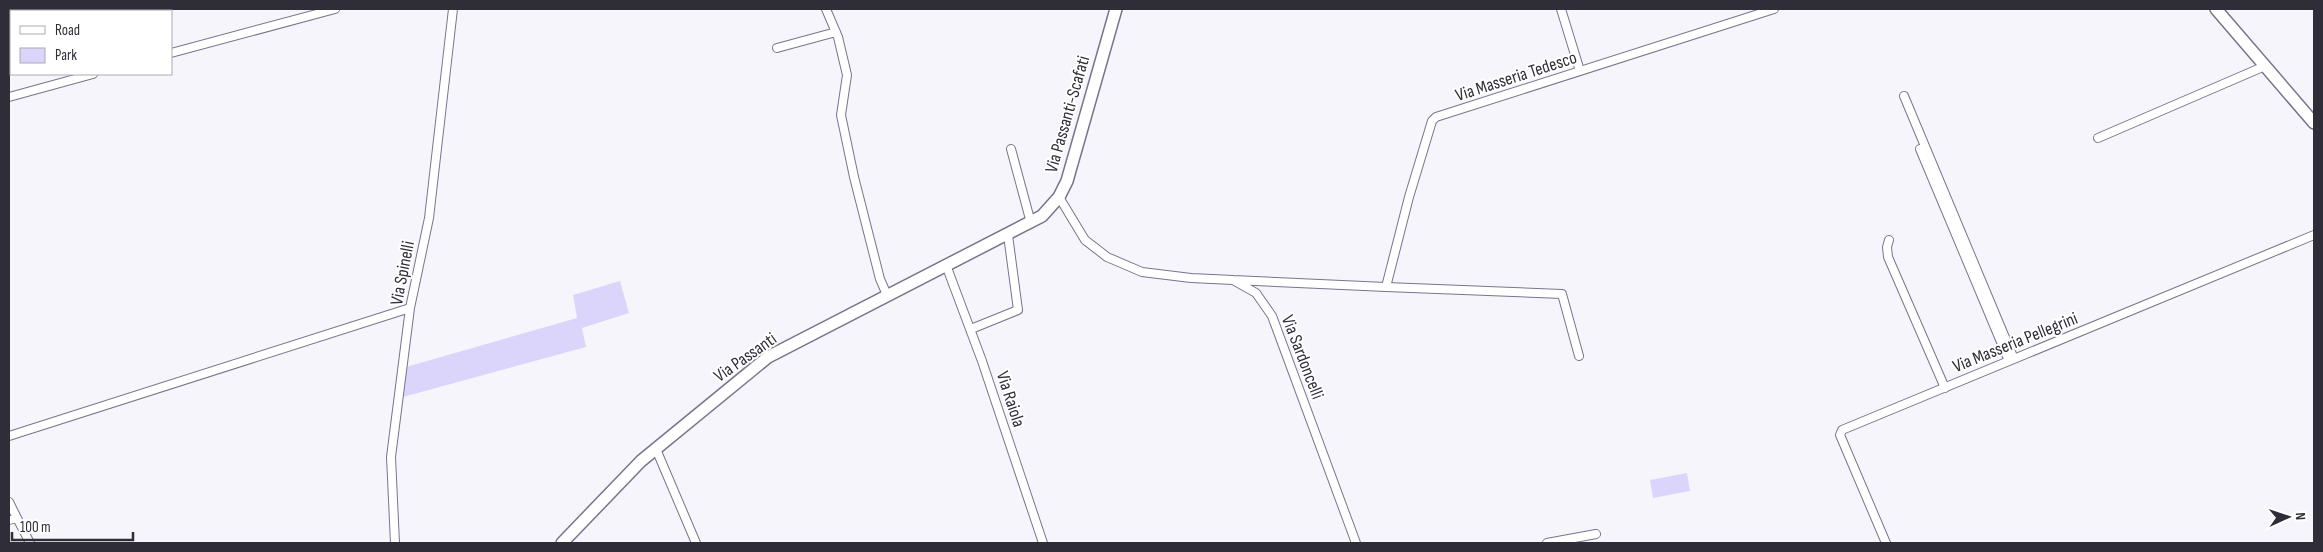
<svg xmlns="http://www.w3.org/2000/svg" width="2323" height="552" font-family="'Sofia Sans Condensed',sans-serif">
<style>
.green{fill:#dbd5fc}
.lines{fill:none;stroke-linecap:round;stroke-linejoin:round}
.street-casing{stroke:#79748d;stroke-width:10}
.secondary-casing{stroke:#79748d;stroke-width:14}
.street{stroke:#fff;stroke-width:8}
.secondary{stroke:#fff;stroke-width:11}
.labels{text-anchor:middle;stroke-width:4;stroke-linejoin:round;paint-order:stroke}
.street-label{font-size:18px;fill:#2f2e38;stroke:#fff}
</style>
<rect width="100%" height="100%" fill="#f6f5fb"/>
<path class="green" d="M620 281 629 313 582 328 586 347 403 397 406 367 577 318 573 295Z
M1687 473 1690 491 1653 498 1650 480Z"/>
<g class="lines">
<g class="street-casing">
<path id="street" d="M119 9 120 11
M826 9 838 37 847 75 841 115 854 177 880 279 887 295
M1561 9 1580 71
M777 48 836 32
M171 53 335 9
M1904 96 2014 359
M9 97 93 74
M2098 138 2265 66
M1011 149 1031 223
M1920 149 2009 361
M1059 197 1085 240 1107 257 1142 272 1191 278 1233 280 1256 293 1272 316 1356 543
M1889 240 1887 247 1888 257 1945 388
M946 265 982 361 1043 543
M1233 280 1386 287 1409 197 1432 121 1436 117 1774 9
M1386 287 1562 294 1579 356
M971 329 1018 310 1008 235
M9 436 410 308
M656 449 696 543
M9 502 17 518
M9 520 17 518 30 543
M395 543 391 457 410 308 429 218 453 9
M1547 543 1596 534
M1886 543 1840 435 1842 430 2314 235"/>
</g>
<g class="secondary-casing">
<path id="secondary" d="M2216 9 2314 123
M562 543 641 461 768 357 1042 216 1059 197 1067 181 1116 9"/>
</g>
<use href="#street" class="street"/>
<use href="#secondary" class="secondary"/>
</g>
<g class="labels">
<g class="street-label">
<text transform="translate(1516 76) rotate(-18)" y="6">Via Masseria Tedesco</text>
<text transform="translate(1067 114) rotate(-74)" y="6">Via Passanti-Scafati</text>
<text transform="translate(402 273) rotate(-79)" y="6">Via Spinelli</text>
<text transform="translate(2015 342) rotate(-22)" y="6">Via Masseria Pellegrini</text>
<text transform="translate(745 357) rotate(-35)" y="6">Via Passanti</text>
<text transform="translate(1303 357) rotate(69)" y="6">Via Sardoncelli</text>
<text transform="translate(1011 399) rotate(72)" y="6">Via Raiola</text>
</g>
</g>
<rect width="2323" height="552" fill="none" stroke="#2f2e38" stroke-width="20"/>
<rect x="10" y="10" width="162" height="65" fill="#ffffff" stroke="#acabaf"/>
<rect x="20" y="26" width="25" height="8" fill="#ffffff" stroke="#acabaf"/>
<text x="55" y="35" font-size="15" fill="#2f2e38">Road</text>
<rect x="20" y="48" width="25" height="15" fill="#dbd5fc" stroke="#acabaf"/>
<text x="55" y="60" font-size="15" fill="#2f2e38">Park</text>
<g transform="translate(2288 517) rotate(87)" stroke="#ffffff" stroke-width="4" paint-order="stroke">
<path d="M0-4L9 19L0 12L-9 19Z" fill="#2f2e38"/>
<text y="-8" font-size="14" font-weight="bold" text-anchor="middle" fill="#2f2e38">N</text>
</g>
<path d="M12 532v8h121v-8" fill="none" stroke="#2f2e38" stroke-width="2.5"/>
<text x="20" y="532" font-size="15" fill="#2f2e38" stroke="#ffffff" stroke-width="4" paint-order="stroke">100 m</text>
</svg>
